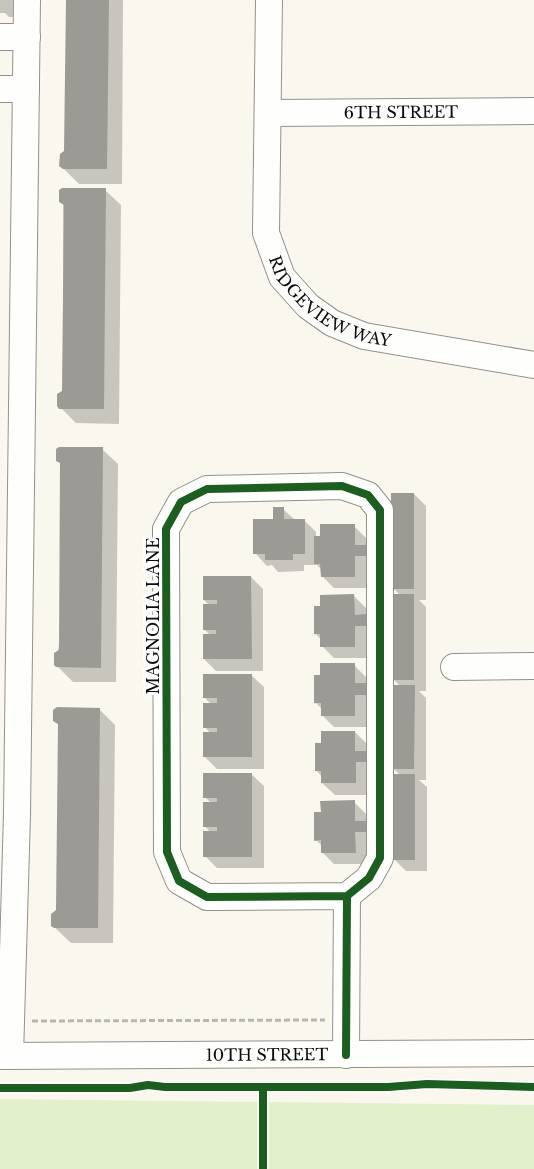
<svg xmlns="http://www.w3.org/2000/svg" width="534" height="1169" font-family="'Libre Baskerville',serif">
<style>
.green{fill:#e3f0cc}
.shadow{fill:#0003}
.building{fill:#9c9a94}
.lines{fill:none;stroke-linecap:round;stroke-linejoin:round}
.minor-casing{stroke:#93918d;stroke-width:28}
.path{stroke:#b7b6b5;stroke-width:3;stroke-dasharray:6 3;stroke-linecap:butt}
.minor{stroke:#fefefc;stroke-width:26}
.cycleway-casing{stroke:#fff;stroke-width:11}
.cycleway{stroke:#1b5e20;stroke-width:8}
.labels{text-anchor:middle;stroke-width:6;stroke-linejoin:round;paint-order:stroke}
.street-label{font-size:16px;fill:#0b0b0b;stroke:#fff}
</style>
<rect width="100%" height="100%" fill="#faf7ee"/>
<path class="green" d="M0 1099 534 1105V1169H0Z"/>
<path class="shadow" d="M0 0H22L20 17H9L5 13H0Z
M66 0H123L122 184H79L61 166 66 152Z
M105 190 121 205 119 424 76 423 58 405 63 392V204Z
M102 449 118 464 116 682H73L55 664Z
M414 494 426 506V600H419L426 607V691H419L426 698V780H419L427 787V871H406L394 859 400 775 393 768 400 686 393 679 400 595 393 588Z
M283 509 295 520H304L316 532V538L354 526 366 538V546L378 558V567H367V588H334L322 576V570L317 565H304V571L278 572 272 565 267 566 255 553Z
M251 577 263 589V671H216L204 659 210 635 204 629 210 606 204 600Z
M354 596 366 608V616L378 628V637H366V658H334L322 646V640L316 634Z
M354 665 366 677V685L378 697 379 706H367V727H334L322 715V709L316 703Z
M251 675 264 687V769H217L205 757 210 733 205 727 211 704 205 698Z
M100 710 115 725 113 943H71L52 925 57 911 59 725 54 721Z
M355 732 367 744V753L379 765V774H367V795H335L322 783V777L316 770 322 744Z
M251 774 264 786V868H217L205 856 210 832 205 826 211 803 205 797Z
M354 802 366 814V822L379 834V843H367V864H334L322 852V846L316 840Z"/>
<path class="building" d="M66 0H109L107 169H63L59 166 60 154 64 151Z
M62 188H106L104 409H59L57 406V394L62 391 64 205 59 202V190Z
M59 447H103L101 668 56 667 54 665V653L59 650 60 463 56 461V449Z
M391 493H414V589H391Z
M273 507H284V519H305V554H293V560H265V554H253V519H273Z
M320 524H355V545H367V556H355V577H321L320 564H314V536H320Z
M203 576H251L252 659H203V634H216V630H203V604H217V600H203Z
M354 594 355 615 366 614V626H355V647H320V634H314V606H320V595Z
M391 594H414V680H391Z
M320 663H355V683H367V695H355V716H321V703H314V675H320Z
M203 674H252V757H203V732H217V728H203V703H217V698H203Z
M392 685H415L414 769H392Z
M57 707 100 708 98 928H54L51 926V914L56 910 58 724 53 721V710Z
M321 731H355V751H367V762H356V783H321V771H315V743H321Z
M203 773H252V857H203V831H217V827H203V802H217V798H203Z
M392 774H415V860H392Z
M355 800V821H367V832H355L356 853H321V840L314 841V812H321L320 801Z"/>
<g class="lines">
<g class="minor-casing">
<g id="minor">
<path id="s1" d="M269 0 266 233 282 277 308 306 332 323 364 336 534 365"/>
<path d="M0 37H27"/>
<path d="M0 89H26"/>
<path id="s2" d="M269 113 534 111"/>
<path d="M454 667 534 666"/>
<path d="M346 1055 347 896 369 878 380 858V510L368 495 342 486 207 489 181 502 166 529 167 852 179 881 207 897 347 896"/>
<path id="s3" d="M0 1056 534 1053"/>
<path d="M10 1056 17 814 27 0"/>
</g>
</g>
<path class="path" d="M32 1021 325 1020"/>
<use href="#minor" class="minor"/>
<g class="cycleway-casing">
<path id="cycleway" d="M346 1055 347 896 369 878 380 858V510L368 495 342 486 207 489 181 502 166 529 167 852 179 881 207 897 347 896
M0 1088H130L148 1085 165 1087H388L427 1084 534 1087
M263 1169V1087"/>
</g>
<use href="#cycleway" class="cycleway"/>
</g>
<g class="labels">
<g class="street-label">
<text dy="6" stroke="none"><textPath href="#s2" startOffset="132">6TH STREET</textPath></text>
<text dy="6" stroke="none"><textPath href="#s1" startOffset="334">RIDGEVIEW WAY</textPath></text>
<text transform="translate(153 616) rotate(-90)" y="6">MAGNOLIA LANE</text>
<text dy="6" stroke="none"><textPath href="#s3" startOffset="267">10TH STREET</textPath></text>
</g>
</g>
</svg>
